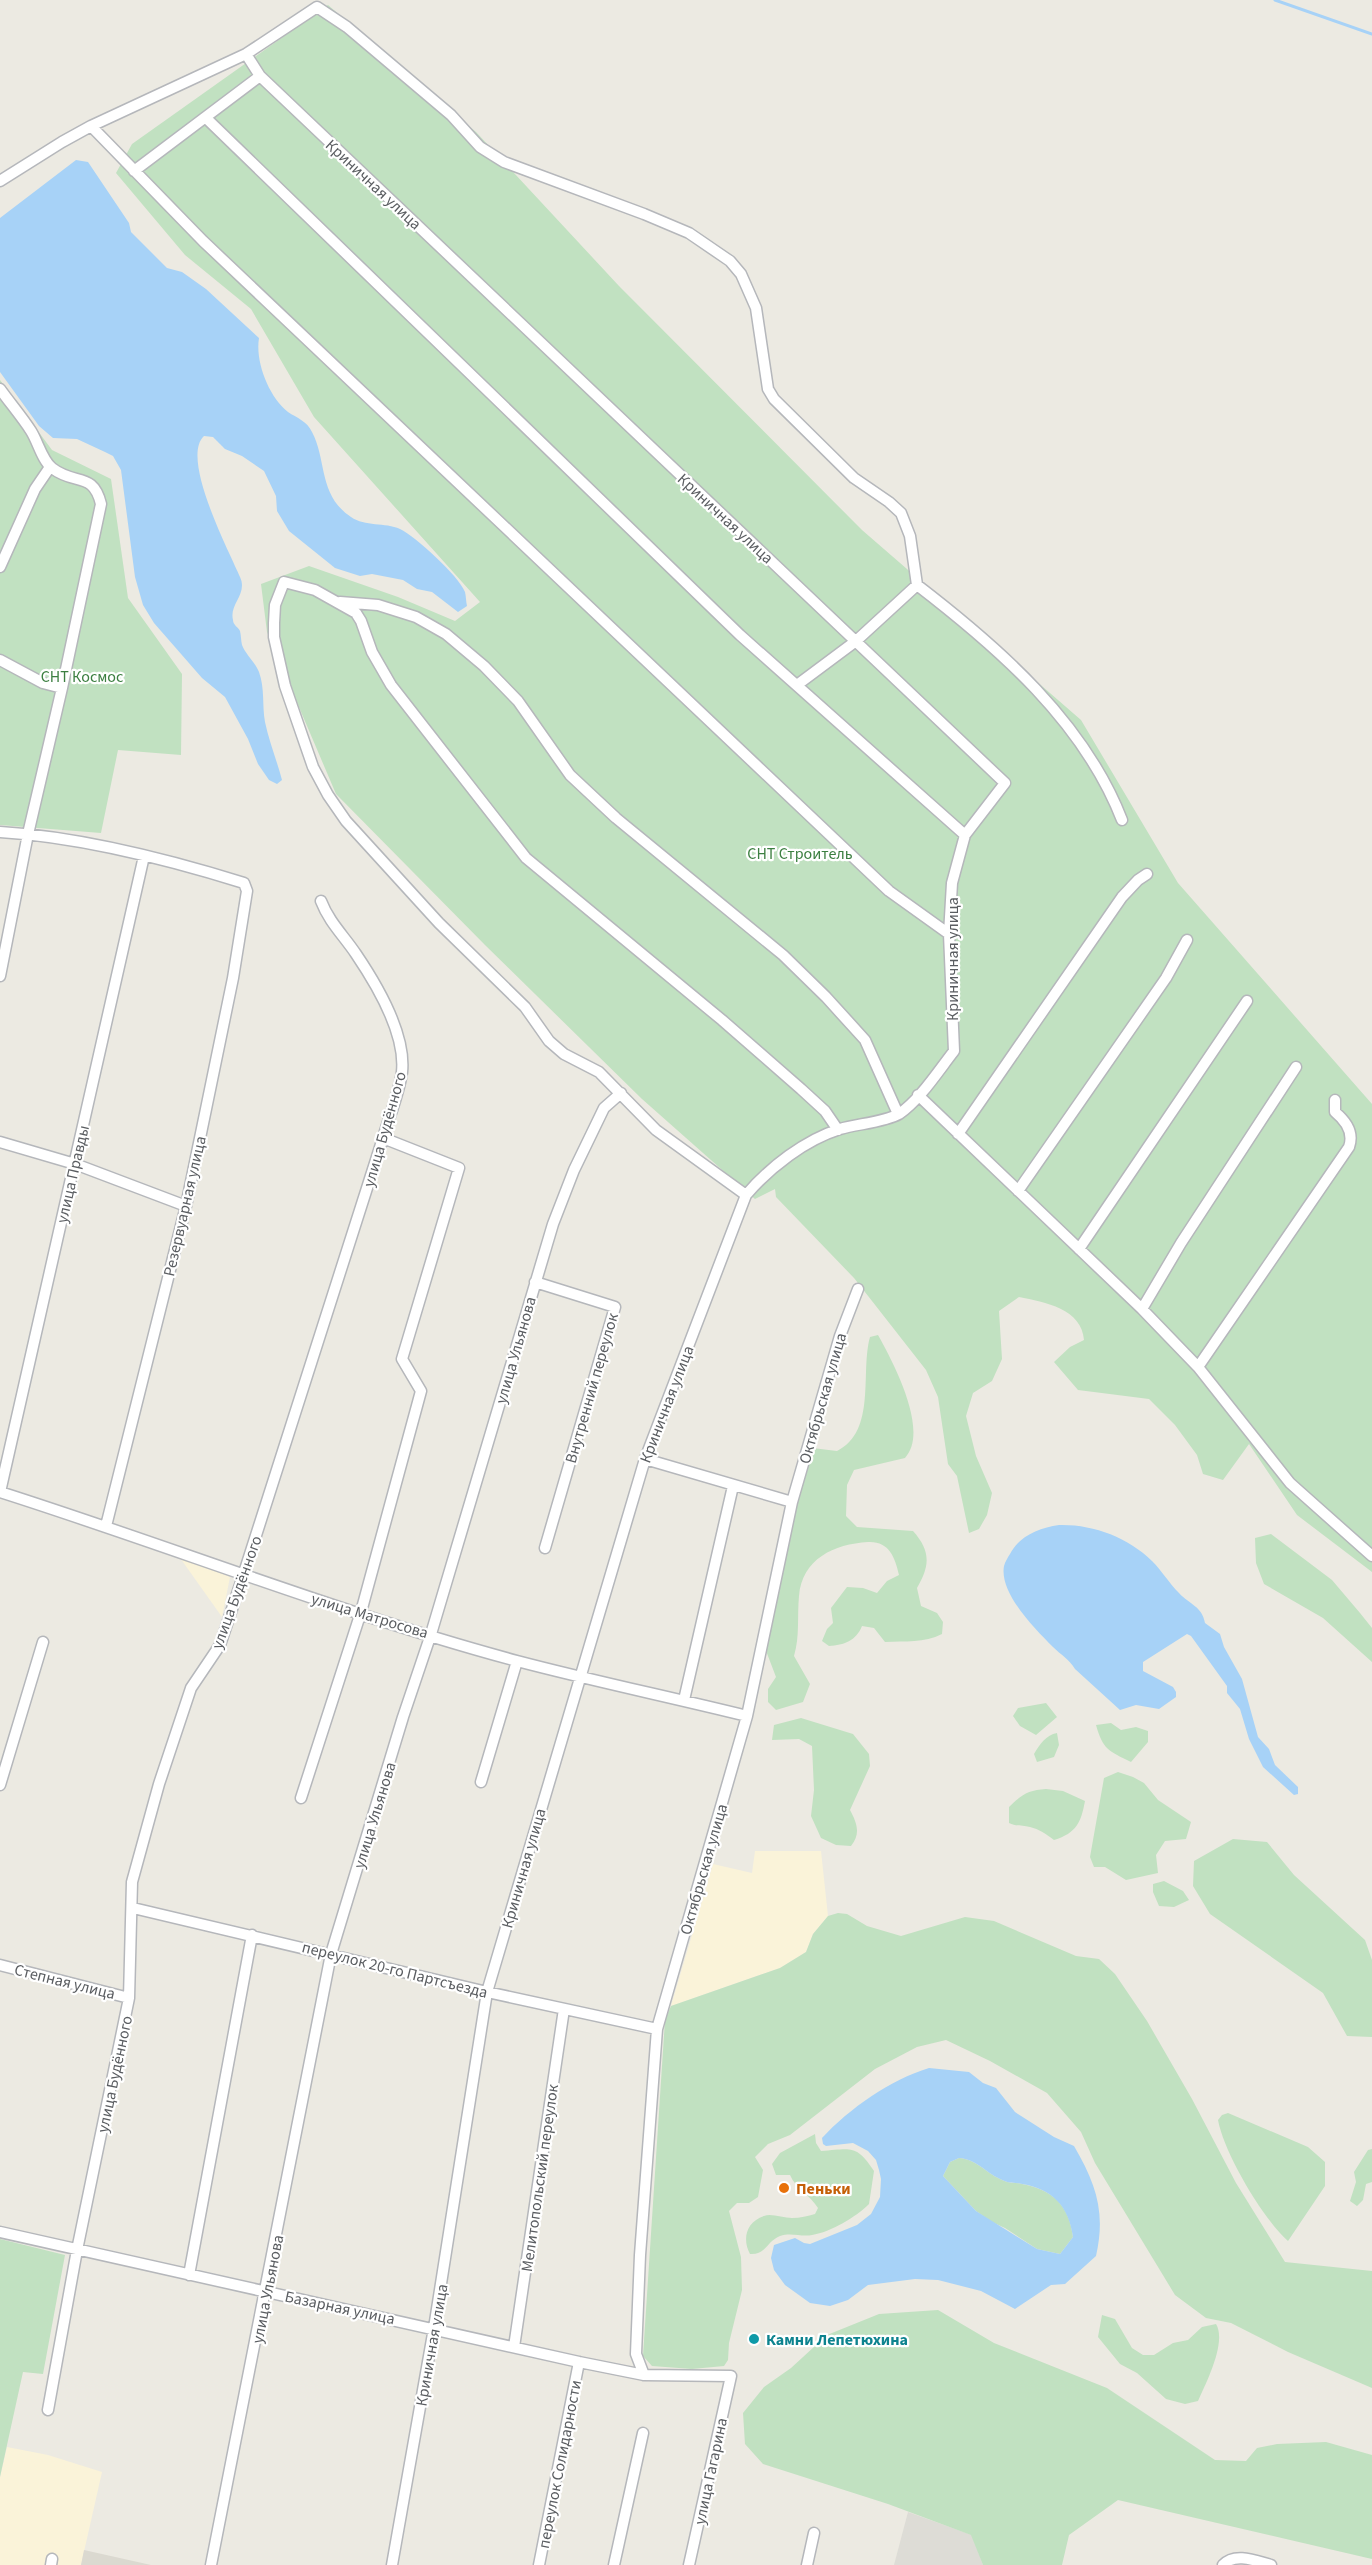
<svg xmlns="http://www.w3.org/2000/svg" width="1372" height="2565" font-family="'Source Sans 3',sans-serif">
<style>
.commercial{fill:#faf3d9}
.industrial{fill:#dddcd6}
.education{fill:#dbd9d0}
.green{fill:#c1e1c1}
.water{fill:#a7d2f7;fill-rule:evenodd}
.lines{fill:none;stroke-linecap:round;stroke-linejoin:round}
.stream{stroke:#a7d2f7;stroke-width:3}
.street-casing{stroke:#b5b7bb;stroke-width:13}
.street{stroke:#fff;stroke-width:10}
.food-dot{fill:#e8710a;stroke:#fff;stroke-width:2}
.culture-dot{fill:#0f9aa8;stroke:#fff;stroke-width:2}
.labels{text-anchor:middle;stroke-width:4.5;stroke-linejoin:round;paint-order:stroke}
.street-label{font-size:16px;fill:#5a5d61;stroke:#fff}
.park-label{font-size:16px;fill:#3c7f41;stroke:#fff}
.food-label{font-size:16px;font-weight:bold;fill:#c56008;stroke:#fff;text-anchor:start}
.culture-label{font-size:16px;font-weight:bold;fill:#0d838f;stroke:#fff;text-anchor:start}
</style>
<rect width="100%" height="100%" fill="#eceae2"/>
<path class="commercial" d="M178 1555 230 1577 222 1617Z
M755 1851H821L828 1916 813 1934 806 1952 780 1968 671 2006 713 1864 752 1873Z
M7 2447 48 2455 102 2472 81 2565H0V2477Z"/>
<path class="industrial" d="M908 2512 972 2535 983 2565H894Z"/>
<path class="education" d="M84 2550 151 2565H81Z"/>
<path class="green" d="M328 5 476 132 619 286 862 530 1081 720 1178 883 1372 1104V1572L1297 1515 1249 1444 1223 1480 1203 1474 1197 1455 1175 1425 1149 1399 1078 1390 1054 1362 1070 1347 1084 1340C1082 1309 1045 1302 1019 1297L999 1311 1002 1359 992 1381 973 1393 966 1416 976 1456 992 1493 987 1515 979 1529 969 1533 957 1476 948 1464 938 1397 926 1370 854 1278 776 1197 775 1189 755 1199 642 1099 485 945 336 794 267 632 261 584 309 566 398 597 455 621 480 602 314 417 251 309 185 255 116 173 132 144Z
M0 380 52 450 111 479 128 598 182 674 181 755 118 750 101 833 0 825Z
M878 1335C893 1362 930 1431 905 1458L854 1470 847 1485 846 1516 857 1527 913 1531C931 1551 930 1566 917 1588L921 1606 937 1613 943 1622 942 1634C924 1643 905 1641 885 1642L874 1628 862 1626C856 1641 844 1645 829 1646L822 1641 827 1629 833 1623 831 1608 847 1587 863 1588 877 1593 887 1581 899 1575C895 1557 889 1541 868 1542 834 1544 802 1559 799 1596 797 1617 800 1636 794 1656L810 1684 803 1702 776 1710 768 1702V1689L776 1677 760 1635 812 1448 837 1451C877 1431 860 1372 870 1337Z
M1271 1534 1332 1580 1360 1613 1372 1628V1662L1323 1618 1264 1584 1256 1563 1255 1538Z
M1046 1703 1057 1717 1036 1735 1020 1726 1013 1716 1018 1708Z
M801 1718 853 1734 869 1754 870 1766 850 1810C857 1823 861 1834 851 1846L836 1845 821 1838 811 1816 814 1790 812 1746 799 1739 772 1740 774 1725Z
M1111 1723 1121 1730 1136 1727 1148 1731V1742L1131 1762C1109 1751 1103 1750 1096 1725Z
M1057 1733 1059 1745 1054 1757 1037 1762 1034 1754C1040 1744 1046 1735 1057 1733Z
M1118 1772 1133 1777 1144 1783 1158 1800 1191 1822 1186 1839 1165 1841 1156 1855 1158 1873 1126 1880 1105 1867H1094L1090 1857 1104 1778Z
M1046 1789 1063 1791 1085 1801C1081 1822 1077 1833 1054 1840 1046 1834 1039 1829 1030 1827 1022 1825 1017 1827 1009 1823V1807C1022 1794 1029 1790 1046 1789Z
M1233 1839 1267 1842 1294 1875 1365 1940 1372 1960V2037L1347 2036 1323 1993 1210 1914 1193 1886 1194 1861Z
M1164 1881 1183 1891 1189 1900 1174 1907 1159 1906 1153 1892V1884Z
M838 1913 847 1914 867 1926 901 1936 965 1917 994 1921 1076 1956 1099 1959 1115 1974 1147 2021 1192 2099 1236 2183 1285 2262 1372 2271V2388L1288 2352 1231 2323 1206 2318 1175 2295 1095 2163 1081 2132 1047 2093 990 2061 946 2040 917 2047 875 2069 790 2135 768 2144 755 2157 763 2170 758 2197 749 2203H737L729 2211 741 2257 742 2290 729 2343 728 2360 724 2366 692 2369 652 2366 643 2356 665 2020 671 2006 780 1968 806 1952 813 1934 828 1916Z
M1228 2113 1308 2147 1325 2162V2186L1288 2241C1263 2219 1224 2153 1218 2120L1222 2115Z
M815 2134 816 2143 821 2151C852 2149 856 2144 874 2171L869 2204C856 2217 831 2232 812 2235 801 2237 791 2232 780 2236 767 2241 766 2255 750 2254 742 2239 746 2222 764 2216 771 2213 783 2218 792 2218 800 2218 808 2216 815 2214L818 2208C810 2195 796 2189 790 2175H776L772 2164 780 2153Z
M1372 2149V2182L1366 2184 1363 2200 1357 2206 1350 2201 1356 2182 1354 2172 1368 2150Z
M959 2158C976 2159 985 2172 1000 2179 1009 2184 1014 2182 1022 2184 1054 2190 1069 2206 1073 2237L1060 2254 1037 2249 1005 2228 992 2222 976 2211 943 2176 950 2162Z
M0 2239 65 2255 43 2374 23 2372 0 2477Z
M938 2310 994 2343 1107 2388 1215 2460 1246 2461 1257 2448 1277 2444 1326 2442 1372 2455V2559L1118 2500 1069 2535 1062 2565H983L971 2535 888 2504 763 2464 745 2444 743 2413 764 2387 791 2368 827 2335 879 2314Z
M1102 2315 1115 2319 1132 2348 1143 2355H1154L1173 2343 1188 2340 1202 2327 1216 2324C1227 2342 1206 2383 1198 2401L1185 2404 1166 2399 1137 2373 1120 2364 1098 2337Z"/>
<path class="water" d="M76 160 88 162 129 223 131 232 167 268 182 272 206 289 259 338C255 362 269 397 288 412 297 418 307 421 312 432 327 460 318 495 351 517 365 527 385 522 400 529 416 537 458 575 465 592 466 596 466 602 467 606L458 612 432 592 417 589 403 580 372 574 360 576 335 568 289 531 277 511 276 496 264 471 242 456 225 449 213 437 204 436C180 458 229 551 240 577 248 594 229 604 233 620 233 625 238 627 240 631 241 635 241 641 242 645 246 655 255 662 259 672 265 689 262 705 265 722 269 741 277 761 282 780L277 784 269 780 258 764 248 739 225 697 202 678 154 623 143 605 135 577 121 470 113 456 105 452 77 439 53 438 39 426 0 372V218Z
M1059 1525C1092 1524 1128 1537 1152 1561 1162 1571 1169 1583 1179 1593 1190 1605 1202 1606 1205 1623L1220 1634 1224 1647 1242 1679 1258 1737 1269 1749 1275 1765 1298 1787V1794L1294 1795 1263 1767 1249 1739 1240 1709 1227 1693V1686L1191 1636 1187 1634 1143 1662V1671L1173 1687 1176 1692V1697L1159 1709 1136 1705 1120 1710 1075 1669C1069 1659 1061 1655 1053 1647 1035 1629 999 1593 1004 1566 1005 1562 1008 1557 1010 1554 1019 1536 1039 1528 1059 1525Z
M929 2068 969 2072 983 2083 996 2088 1015 2112 1054 2137 1074 2146C1096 2184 1106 2212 1096 2256L1065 2284 1051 2285 1015 2309 981 2291 938 2280 915 2279 868 2285 848 2300 830 2306 810 2303 785 2285 774 2270 771 2258 774 2245 795 2238 804 2243 810 2244 857 2225 871 2214 880 2197 881 2179 879 2170 876 2160 868 2151 853 2143 826 2146 823 2144 822 2138C850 2108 890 2080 929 2068ZM959 2158C976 2159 985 2172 1000 2179 1009 2184 1013 2182 1022 2184 1053 2189 1069 2207 1073 2237L1060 2254 1037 2249 976 2211 943 2176 950 2162Z"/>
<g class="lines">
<path class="stream" d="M1275 0 1372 34"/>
<g class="street-casing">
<path id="street" d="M246 54 260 76 1005 783 965 835 952 883 949 934 954 1051C939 1070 919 1101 899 1114 885 1122 857 1124 840 1129 805 1140 770 1167 746 1195L645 1459 487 1992 434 2328 392 2565
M206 118 740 635 965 835
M91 126 203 241 889 891 949 934
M134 171 260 76
M0 181 62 142 91 126 246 54 317 7 347 27 451 115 480 147 504 162 644 214 689 233 730 261 741 274 756 308 768 389 774 399 854 478 889 502 901 513 910 536 917 585C999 648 1084 722 1122 820
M0 389C10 403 22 417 31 431 38 442 42 460 52 468 75 486 93 471 101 504L62 688 28 834 0 976
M0 567 35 489 50 467
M340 602 378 605 416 617 446 634 484 666 518 701 570 775 616 818 783 955 826 997 865 1040 898 1114
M0 660 43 683 62 688
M797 685 856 641 917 585
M0 832C81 837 167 859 244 883L247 891 233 978 186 1206 106 1526
M144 856 0 1492C173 1547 342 1614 517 1661 593 1681 670 1697 747 1716
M918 1095 1142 1309 1198 1367 1290 1483 1372 1556
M958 1134 1122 897 1138 880 1147 874
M0 1142 75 1164 186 1206
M1018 1191 1166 978 1187 940
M746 1195 656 1130 599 1072 564 1054 549 1041 525 1007 439 923 346 821 328 795 313 767 285 686 274 637V623L275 605 284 582 315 590 356 613 361 621 372 652 391 685 526 858 722 1020 801 1089 825 1111 838 1130
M1079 1249 1247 1001
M535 1282 615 1307 545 1548
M1142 1309 1181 1243 1296 1067
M1198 1367 1349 1147C1354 1133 1346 1121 1335 1112V1100
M645 1459 792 1502
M684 1700 733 1486
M481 1782 517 1661
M0 1785 43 1642
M301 1798 361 1612 421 1391 402 1359 459 1168 383 1138
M133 1908 487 1992 657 2029
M0 1965 129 1998
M0 2232 579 2362 644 2375 731 2376 689 2565
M189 2275 252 1935
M514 2347 564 2009
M644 2375 636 2354 640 2255 657 2029 747 1716 792 1502 840 1336 858 1289
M48 2410 77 2250 129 1998 132 1882 159 1784 191 1688 220 1645 243 1576 383 1138C389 1117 399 1094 402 1072 406 1034 377 985 356 954 344 936 329 922 321 901
M51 2565 52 2559
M211 2565 331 1954 403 1717 431 1634 553 1224 574 1170 604 1108 621 1093
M539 2565 579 2362
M614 2565 643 2433
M807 2565 814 2533
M1223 2565C1235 2552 1256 2561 1271 2565"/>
</g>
<use href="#street" class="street"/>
</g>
<circle class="food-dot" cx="784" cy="2188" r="6"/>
<circle class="culture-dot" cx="754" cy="2339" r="6"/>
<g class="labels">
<g class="street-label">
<text transform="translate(374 184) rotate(43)" y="6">Криничная улица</text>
<text transform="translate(726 518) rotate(43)" y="6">Криничная улица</text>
<text transform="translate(952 959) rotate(-90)" y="6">Криничная улица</text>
<text transform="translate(384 1129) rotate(-74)" y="6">улица Будённого</text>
<text transform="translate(72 1174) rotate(-77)" y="6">улица Правды</text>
<text transform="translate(184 1206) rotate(-77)" y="6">Резервуарная улица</text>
<text transform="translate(515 1350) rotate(-74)" y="6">улица Ульянова</text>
<text transform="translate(591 1388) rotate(-74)" y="6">Внутренний переулок</text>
<text transform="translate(822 1398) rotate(-74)" y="6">Октябрьская улица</text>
<text transform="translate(666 1404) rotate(-69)" y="6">Криничная улица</text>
<text transform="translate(236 1592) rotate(-70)" y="6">улица Будённого</text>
<text transform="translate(370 1615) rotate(17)" y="6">улица Матросова</text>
<text transform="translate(374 1815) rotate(-73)" y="6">улица Ульянова</text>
<text transform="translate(523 1868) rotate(-74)" y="6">Криничная улица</text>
<text transform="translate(703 1869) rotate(-74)" y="6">Октябрьская улица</text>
<text transform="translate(395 1969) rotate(14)" y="6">переулок 20-го Партсъезда</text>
<text transform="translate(65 1981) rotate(14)" y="6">Степная улица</text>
<text transform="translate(114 2074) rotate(-78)" y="6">улица Будённого</text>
<text transform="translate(539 2178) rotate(-82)" y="6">Мелитопольский переулок</text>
<text transform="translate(267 2289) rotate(-79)" y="6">улица Ульянова</text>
<text transform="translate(340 2307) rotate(12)" y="6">Базарная улица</text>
<text transform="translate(431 2345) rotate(-80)" y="6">Криничная улица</text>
<text transform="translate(559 2464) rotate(-79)" y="6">переулок Солидарности</text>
<text transform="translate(710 2471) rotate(-78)" y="6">улица Гагарина</text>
</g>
<g class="park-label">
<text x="82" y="682">СНТ Космос</text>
<text x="800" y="859">СНТ Строитель</text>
</g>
<g class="food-label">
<text x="796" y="2194">Пеньки</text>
</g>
<g class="culture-label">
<text x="766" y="2345">Камни Лепетюхина</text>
</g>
</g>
</svg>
